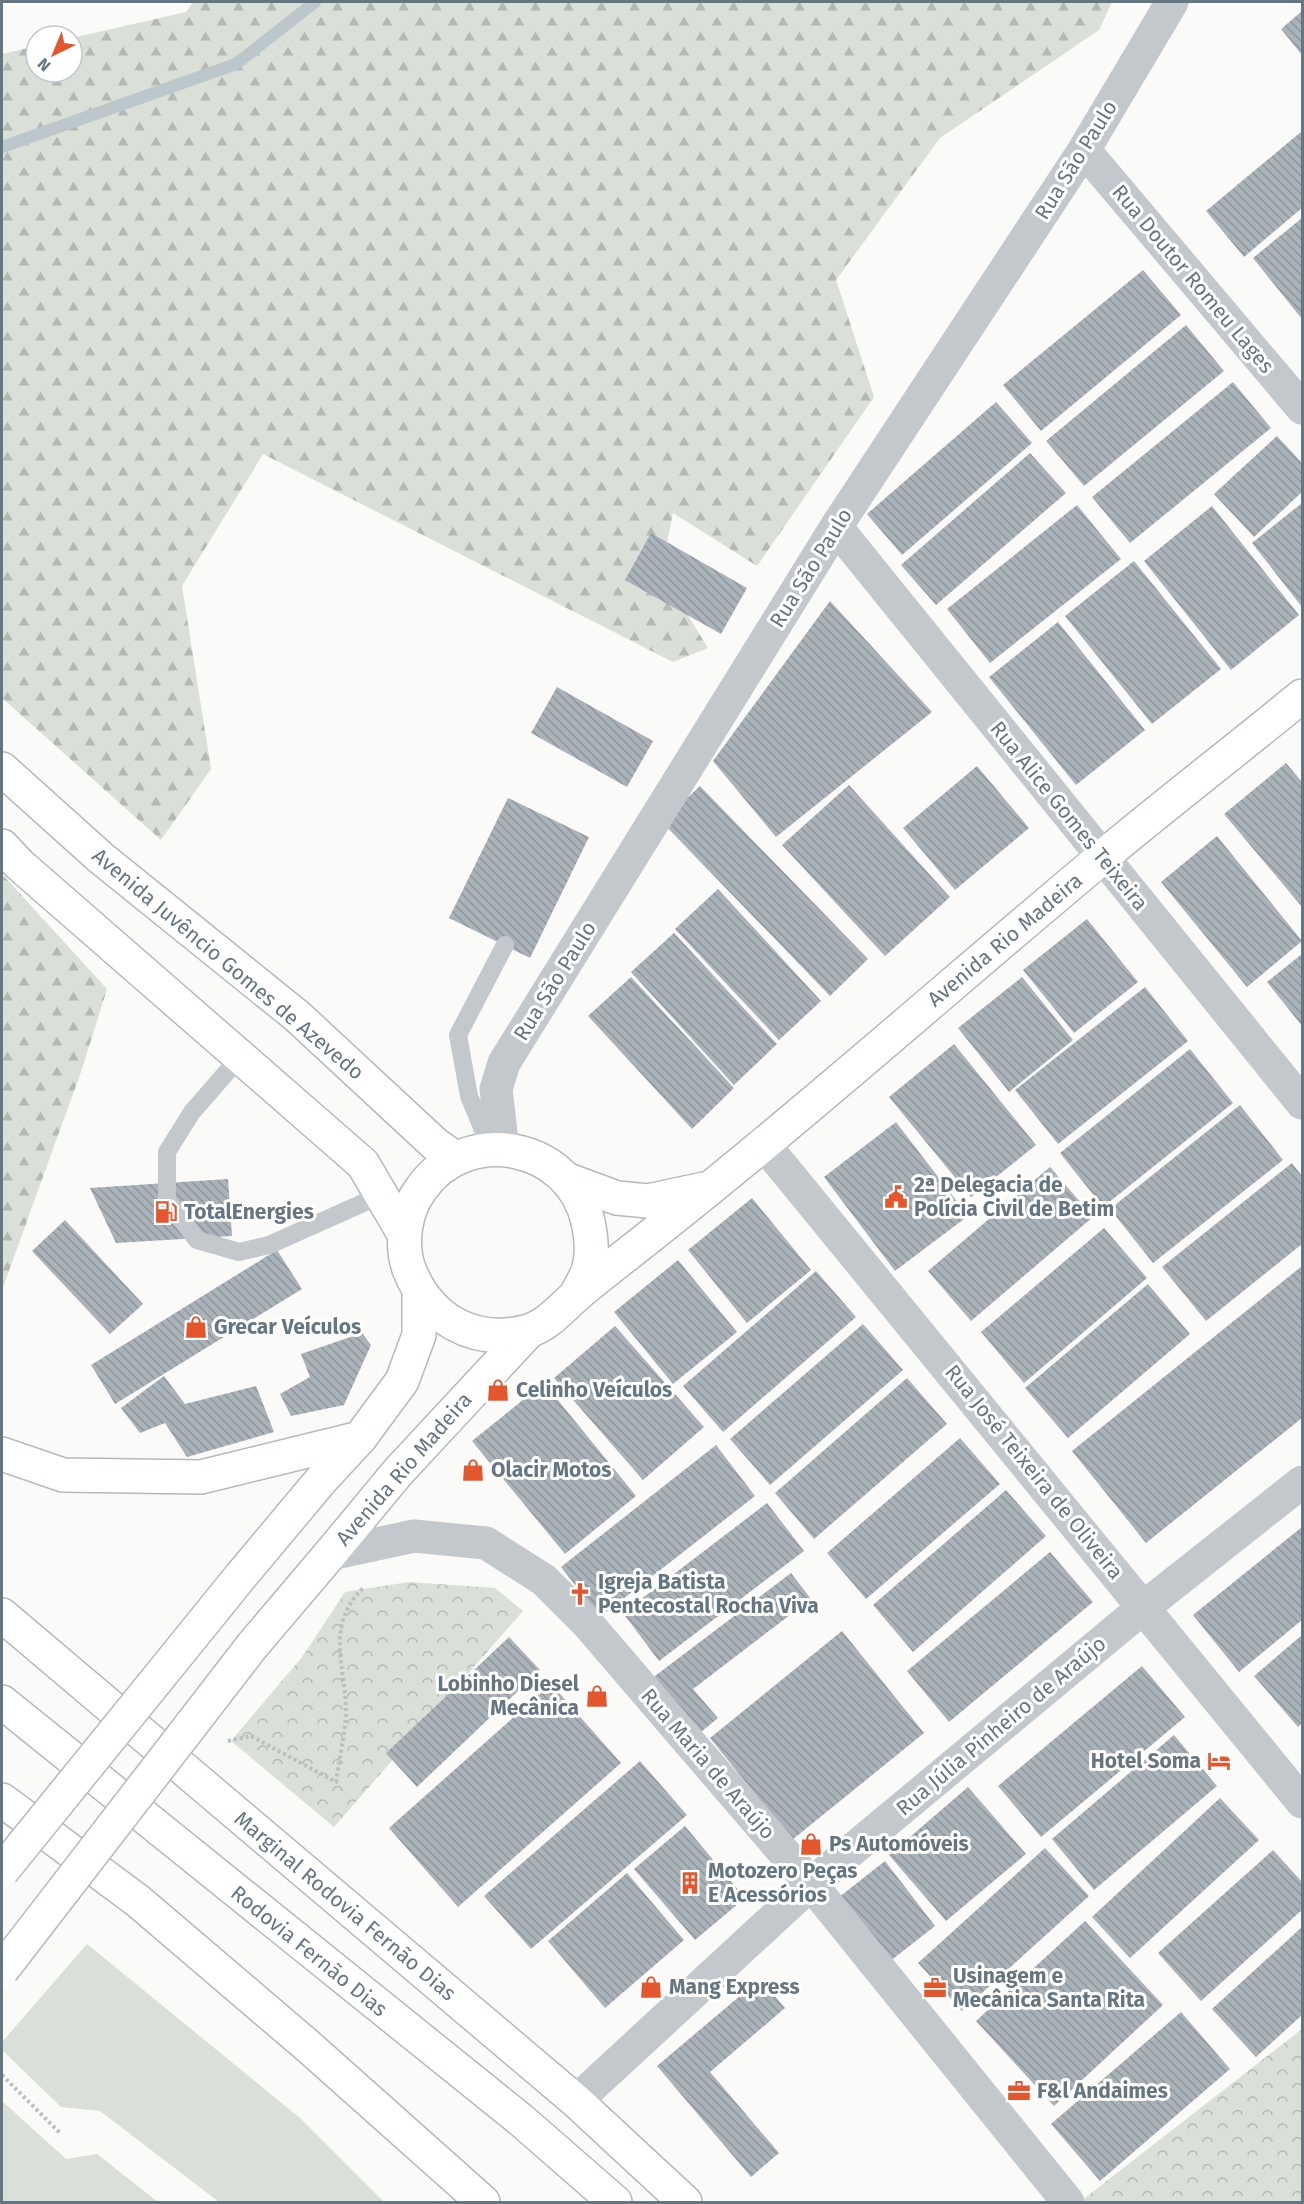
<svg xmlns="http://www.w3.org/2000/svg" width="1304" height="2204" font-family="'Fira Sans',sans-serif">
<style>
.grass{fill:#dadfd7}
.forest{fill:url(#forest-firs)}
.park{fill:url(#park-crowns)}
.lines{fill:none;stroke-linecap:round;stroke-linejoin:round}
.stream{stroke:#bbc7cb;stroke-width:12}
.building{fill:url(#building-back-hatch)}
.secondary-casing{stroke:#b3babf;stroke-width:36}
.motorway-casing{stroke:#b4b9bd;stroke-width:36}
.path{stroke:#bbbfc2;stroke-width:4;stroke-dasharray:3 3;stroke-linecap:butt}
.service{stroke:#c3c8cc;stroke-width:18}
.minor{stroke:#c3c8cc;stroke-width:33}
.tertiary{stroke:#c3c8cc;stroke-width:33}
.secondary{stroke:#fff;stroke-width:33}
.motorway{stroke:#fff;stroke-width:33}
.motorway-bridge-casing{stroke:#b4b9bd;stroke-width:36;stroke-linecap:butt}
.motorway-bridge{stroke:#fff;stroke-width:33}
.labels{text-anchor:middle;stroke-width:6;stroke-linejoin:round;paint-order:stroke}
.street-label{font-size:21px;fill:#657683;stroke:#fff}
.poi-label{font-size:21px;font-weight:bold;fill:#657683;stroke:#fff;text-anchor:start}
</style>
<defs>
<pattern id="forest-firs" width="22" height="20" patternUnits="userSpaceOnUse" patternTransform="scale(1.5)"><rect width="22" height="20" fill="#dadfd7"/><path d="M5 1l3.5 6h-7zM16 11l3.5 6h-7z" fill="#b4b9b4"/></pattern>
<pattern id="park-crowns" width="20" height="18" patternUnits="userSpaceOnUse" patternTransform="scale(1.5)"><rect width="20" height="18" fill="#dadfd7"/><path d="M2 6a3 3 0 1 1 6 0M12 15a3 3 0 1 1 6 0" fill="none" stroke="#b4b9b4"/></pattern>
<pattern id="building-back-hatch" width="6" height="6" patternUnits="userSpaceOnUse" patternTransform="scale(1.5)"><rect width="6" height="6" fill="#aab3b9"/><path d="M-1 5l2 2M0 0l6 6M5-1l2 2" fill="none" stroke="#8e969c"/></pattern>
</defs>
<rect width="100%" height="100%" fill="#fafaf8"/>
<path class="grass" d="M87 1944 300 2118 384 2202H219L100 2111 61 2107 2 2050V2042Z
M2 2101 66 2159 97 2154 158 2202H2Z"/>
<path class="forest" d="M193 2H1112L1099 30 940 138 836 280 874 397 757 566 673 513 661 572 708 648 673 662 263 454 182 586 211 769 161 840 2 698V54L36 46V72H72V38L186 12Z
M2 874 107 989 82 1069 2 1290Z"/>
<path class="park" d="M409 1582 495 1588 523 1611 334 1827 231 1741 303 1656 345 1592Z
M1302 2029V2202H1083L1081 2201Z"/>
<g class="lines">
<path class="stream" d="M2 147 236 64 315 2"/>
</g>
<path class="building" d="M1302 11V55L1281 29Z
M1302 131V208L1244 257 1206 211Z
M1302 218V319L1253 258Z
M1143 270 1181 315 1041 431 1003 385Z
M1186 325 1224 371 1084 486 1046 441Z
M1233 382 1271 428 1130 543 1092 497Z
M996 402 1032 443 902 555 867 514Z
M1277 436 1302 463V492L1254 537 1214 494Z
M1030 453 1066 493 936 605 901 565Z
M1302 503V607L1252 543Z
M1077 505 1121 559 990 663 947 609Z
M1212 506 1299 615 1231 670 1144 561Z
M651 533 747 588 721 634 625 580Z
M1134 561 1221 669 1152 724 1065 616Z
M830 601 932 712 776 837 713 761Z
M1058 622 1145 730 1076 785 989 677Z
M557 687 653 741 627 787 531 733Z
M1286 763 1302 782V907L1224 814Z
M977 766 1029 828 955 890 903 828Z
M849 785 950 897 885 956 782 845Z
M700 786 868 959 830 996 662 822Z
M508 798 589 837 530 958 449 918Z
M1217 836 1302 941 1247 987 1161 882Z
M718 889 821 1001 779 1040 675 929Z
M1087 919 1138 982 1074 1033 1023 970Z
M674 933 777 1044 734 1085 631 972Z
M1302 954V1026L1267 982Z
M631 977 734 1088 692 1129 588 1016Z
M1022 977 1073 1040 1009 1092 958 1028Z
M1145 987 1188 1041 1058 1144 1015 1090Z
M954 1044 1036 1145 971 1197 889 1097Z
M1190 1049 1233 1103 1103 1207 1060 1153Z
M1240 1105 1283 1160 1153 1263 1110 1209Z
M896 1122 968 1216 895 1271 824 1177Z
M1292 1163 1302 1176V1244L1206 1321 1162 1267Z
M1050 1167 1093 1217 971 1321 928 1271Z
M228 1179 232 1236 116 1243 90 1188Z
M752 1198 811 1270 747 1323 688 1250Z
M65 1220 143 1304 110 1334 32 1251Z
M1104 1228 1147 1278 1024 1383 981 1332Z
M277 1250 302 1289 115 1404 91 1365Z
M678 1260 737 1332 673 1384 614 1312Z
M1302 1266V1418L1146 1543 1072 1451Z
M816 1271 856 1317 723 1432 683 1386Z
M1148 1284 1190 1334 1068 1438 1025 1388Z
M863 1324 903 1370 770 1485 730 1439Z
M615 1326 704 1427 643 1480 554 1378Z
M362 1333 371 1345 344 1405 291 1416 280 1394 310 1377 301 1354Z
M164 1376 185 1404 256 1386 274 1432 187 1457 165 1423 140 1433 121 1408Z
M907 1378 947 1424 814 1539 775 1493Z
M544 1383 636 1496 565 1554 472 1441Z
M960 1438 1000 1484 866 1599 827 1553Z
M716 1445 755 1496 600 1617 561 1567Z
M1006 1490 1046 1536 913 1652 873 1605Z
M767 1503 804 1551 659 1661 623 1613Z
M1302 1527V1620L1239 1672 1193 1615Z
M1050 1552 1093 1602 949 1722 907 1671Z
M791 1573 811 1599 693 1689 718 1718 695 1737 651 1679Z
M842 1631 924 1733 792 1840 710 1738Z
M1302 1635V1723L1298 1727 1254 1676Z
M509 1637 540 1670 417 1787 386 1753Z
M1142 1666 1185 1717 1041 1837 998 1786Z
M551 1684 621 1763 458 1907 389 1828Z
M1174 1735 1217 1786 1094 1890 1052 1839Z
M640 1761 687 1815 531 1949 484 1896Z
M968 1787 1026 1854 946 1921 889 1855Z
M1220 1798 1259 1840 1130 1958 1092 1917Z
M685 1826 745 1898 695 1940 634 1869Z
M1045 1848 1089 1896 962 2011 918 1963Z
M1273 1850 1302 1882V1910L1201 2001 1158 1953Z
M885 1861 935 1926 889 1962 838 1898Z
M627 1873 684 1940 605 2008 548 1941Z
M1085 1921 1163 2005 1054 2106 976 2021Z
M1302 1927V2015L1256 2057 1212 2009Z
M760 1979 785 2008 710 2072 779 2153 751 2177 657 2066Z
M1181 2012 1230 2069 1100 2181 1051 2124Z"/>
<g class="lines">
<g class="secondary-casing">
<path id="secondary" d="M2 769 101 858 297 1016 435 1144 456 1159
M2 846 20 865 363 1164 404 1234
M568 1180 617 1198 648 1201 704 1189
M576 1295C580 1286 587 1277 589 1267 593 1253 591 1236 588 1222 571 1144 467 1123 421 1189 405 1210 400 1244 409 1269 428 1318 472 1345 525 1332 548 1326 562 1307 580 1292 605 1271 632 1251 658 1230 808 1111 952 983 1099 860 1166 804 1235 751 1302 696
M2 1454 63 1475 201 1477 360 1438 402 1381 419 1335V1292
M330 1554 398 1472 528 1332
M2 1615 576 2101 685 2202"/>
</g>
<g class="motorway-casing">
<path id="motorway" d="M240 1577 322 1479 360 1438
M252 1646 330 1554
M2 1702 521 2120 615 2202
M2 1800 138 1901 309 2047 483 2202"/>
</g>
<path class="path" d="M228 1741 251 1736 336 1782C339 1759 345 1735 346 1712 346 1666 324 1627 363 1588
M2 2075 61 2134"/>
<path class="service" d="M240 1057 192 1112 167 1152V1200L197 1240 239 1252 269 1245 381 1195
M491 1149 469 1096 458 1035 505 945"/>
<path class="minor" d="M1084 150 1302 408
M836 527 1302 1103
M763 1143 1302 1802
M503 1150 496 1089 504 1063 836 527 1084 150 1172 2
M1068 2202 811 1884 1144 1607 1302 1482"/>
<path class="tertiary" d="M330 1554 414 1536 486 1543 544 1580 587 1623 811 1884 576 2101"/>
<use href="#secondary" class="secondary"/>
<use href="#motorway" class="motorway"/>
<g class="motorway-bridge-casing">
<path id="motorway-bridge" d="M2 1871 240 1577
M2 1970 252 1646"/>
</g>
<use href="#motorway-bridge" class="motorway-bridge"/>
</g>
<defs>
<g id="civic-bare" transform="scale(1.8)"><path d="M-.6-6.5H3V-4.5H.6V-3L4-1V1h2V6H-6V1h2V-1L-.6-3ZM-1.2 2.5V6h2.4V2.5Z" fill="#e4572e" stroke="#fff" stroke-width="2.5" paint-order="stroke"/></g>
<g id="fuel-bare" transform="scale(1.8)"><path d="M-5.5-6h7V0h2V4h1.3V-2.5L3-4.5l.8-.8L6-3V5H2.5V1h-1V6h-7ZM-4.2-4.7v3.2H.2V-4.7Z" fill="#e4572e" stroke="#fff" stroke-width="2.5" paint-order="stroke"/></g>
<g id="shop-bare" transform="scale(1.8)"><path d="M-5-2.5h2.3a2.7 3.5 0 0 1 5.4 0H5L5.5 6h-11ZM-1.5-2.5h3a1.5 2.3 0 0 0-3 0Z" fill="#e4572e" stroke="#fff" stroke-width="2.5" paint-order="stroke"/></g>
<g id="church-bare" transform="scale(1.8)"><path d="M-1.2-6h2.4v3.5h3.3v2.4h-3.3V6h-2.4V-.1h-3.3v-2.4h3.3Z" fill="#e4572e" stroke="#fff" stroke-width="2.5" paint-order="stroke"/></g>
<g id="hotel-bare" transform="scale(1.8)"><path d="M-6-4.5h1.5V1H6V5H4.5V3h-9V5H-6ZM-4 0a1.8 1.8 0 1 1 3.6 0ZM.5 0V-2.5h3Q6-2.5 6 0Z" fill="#e4572e" stroke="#fff" stroke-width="2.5" paint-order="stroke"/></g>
<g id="building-bare" transform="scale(1.8)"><path d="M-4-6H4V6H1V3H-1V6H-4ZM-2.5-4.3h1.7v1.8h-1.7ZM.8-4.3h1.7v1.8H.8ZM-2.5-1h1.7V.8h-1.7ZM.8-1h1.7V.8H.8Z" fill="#e4572e" stroke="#fff" stroke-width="2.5" paint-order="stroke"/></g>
<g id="office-bare" transform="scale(1.8)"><path d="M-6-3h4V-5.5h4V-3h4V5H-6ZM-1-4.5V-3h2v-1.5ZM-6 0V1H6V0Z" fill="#e4572e" stroke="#fff" stroke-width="2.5" paint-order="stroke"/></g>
</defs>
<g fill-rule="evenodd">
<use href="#civic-bare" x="896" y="1197"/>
<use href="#fuel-bare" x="166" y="1212"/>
<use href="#shop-bare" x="196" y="1327"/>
<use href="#shop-bare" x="498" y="1390"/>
<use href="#shop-bare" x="473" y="1470"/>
<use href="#church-bare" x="580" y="1594"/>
<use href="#shop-bare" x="597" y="1696"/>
<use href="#hotel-bare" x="1219" y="1761"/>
<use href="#shop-bare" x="811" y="1844"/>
<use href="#building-bare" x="690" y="1883"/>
<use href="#shop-bare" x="651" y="1987"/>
<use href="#office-bare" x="935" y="1988"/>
<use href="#office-bare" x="1019" y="2091"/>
</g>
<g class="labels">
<g class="street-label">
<text transform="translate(1076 160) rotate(-58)" y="7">Rua São Paulo</text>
<text transform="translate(1193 279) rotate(50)" y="7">Rua Doutor Romeu Lages</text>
<text transform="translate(811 568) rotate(-58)" y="7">Rua São Paulo</text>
<text transform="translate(1069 816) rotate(51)" y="7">Rua Alice Gomes Teixeira</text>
<text transform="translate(1005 940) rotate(-40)" y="7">Avenida Rio Madeira</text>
<text transform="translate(228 964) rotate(40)" y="7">Avenida Juvêncio Gomes de Azevedo</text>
<text transform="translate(555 981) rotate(-58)" y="7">Rua São Paulo</text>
<text transform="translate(404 1469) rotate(-49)" y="7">Avenida Rio Madeira</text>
<text transform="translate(1034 1472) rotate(51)" y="7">Rua José Teixeira de Oliveira</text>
<text transform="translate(1001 1726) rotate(-40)" y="7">Rua Júlia Pinheiro de Araújo</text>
<text transform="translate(708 1764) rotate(49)" y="7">Rua Maria de Araújo</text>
<text transform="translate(345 1906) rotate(40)" y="7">Marginal Rodovia Fernão Dias</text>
<text transform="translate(309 1951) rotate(39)" y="7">Rodovia Fernão Dias</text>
</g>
<g class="poi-label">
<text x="914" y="1192">2ª Delegacia de<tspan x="914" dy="24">Polícia Civil de Betim</tspan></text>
<text x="184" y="1219">TotalEnergies</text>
<text x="214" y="1334">Grecar Veículos</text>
<text x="516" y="1397">Celinho Veículos</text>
<text x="491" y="1477">Olacir Motos</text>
<text x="598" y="1589">Igreja Batista<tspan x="598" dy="24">Pentecostal Rocha Viva</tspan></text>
<text x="579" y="1691" text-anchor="end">Lobinho Diesel<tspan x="579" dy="24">Mecânica</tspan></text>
<text x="1201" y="1768" text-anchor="end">Hotel Soma</text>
<text x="829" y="1851">Ps Automóveis</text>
<text x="708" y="1878">Motozero Peças<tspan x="708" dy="24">E Acessórios</tspan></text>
<text x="953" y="1983">Usinagem e<tspan x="953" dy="24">Mecânica Santa Rita</tspan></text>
<text x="669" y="1994">Mang Express</text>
<text x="1037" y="2098">F&amp;l Andaimes</text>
</g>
</g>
<rect width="1304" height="2204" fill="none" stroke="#657683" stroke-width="6"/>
<g transform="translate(54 54) rotate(223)"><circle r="28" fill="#ffffff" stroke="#c1c8cd" stroke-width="1.5"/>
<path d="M0-4.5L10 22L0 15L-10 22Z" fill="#e4572e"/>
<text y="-9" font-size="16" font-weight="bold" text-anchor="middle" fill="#657683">N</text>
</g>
</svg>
